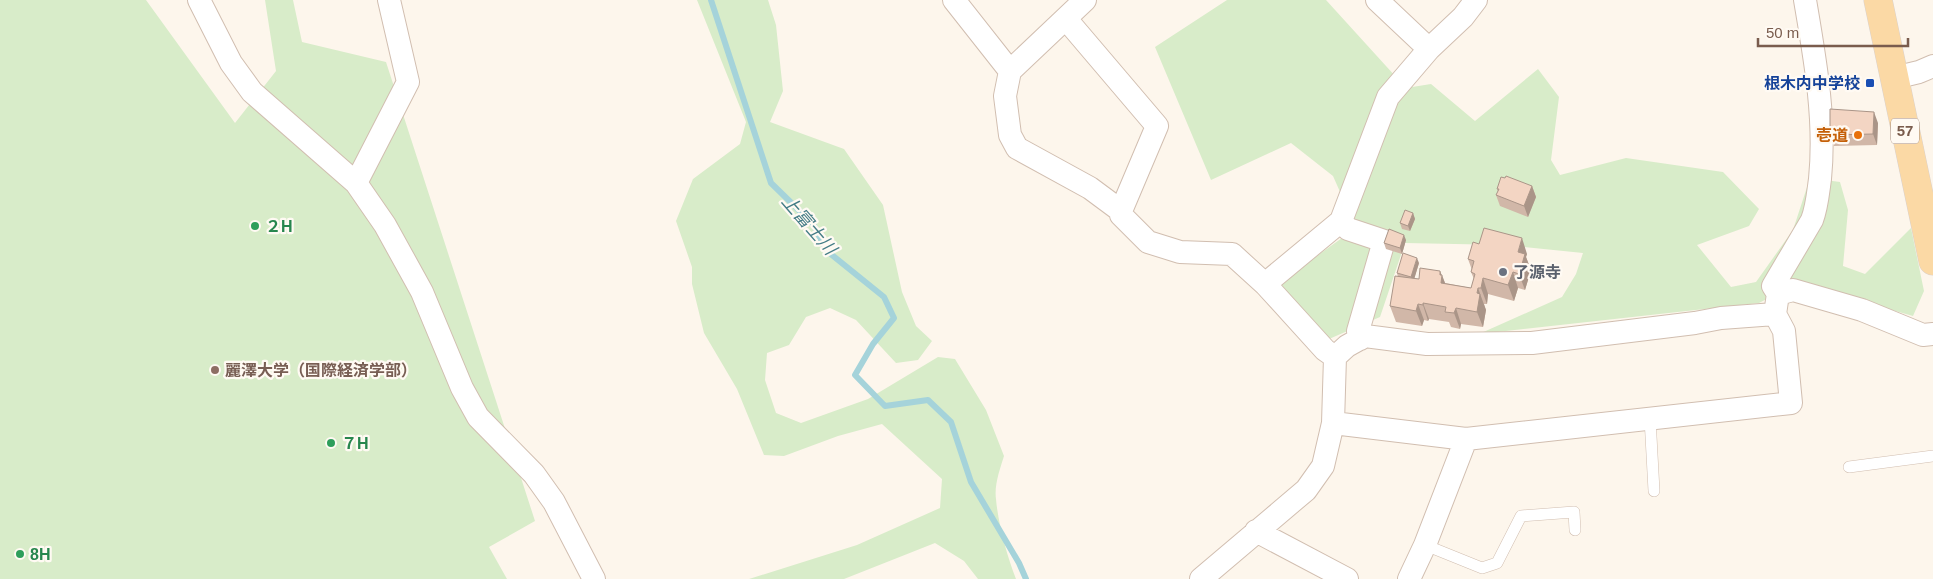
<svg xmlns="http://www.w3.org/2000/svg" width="1933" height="579" font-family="Helvetica,'Noto Sans JP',sans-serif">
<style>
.green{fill:#d8ecc9}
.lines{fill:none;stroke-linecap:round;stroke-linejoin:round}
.stream{stroke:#a5d3da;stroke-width:6}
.lane-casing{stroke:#d1beb0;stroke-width:12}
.street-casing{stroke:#d1beb0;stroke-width:24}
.primary-casing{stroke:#dad1cd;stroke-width:29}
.lane{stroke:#fff;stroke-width:11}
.street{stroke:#fff;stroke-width:22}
.primary{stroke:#fbd9a5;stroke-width:28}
.wall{fill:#d1b7a8}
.shaded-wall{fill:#aa9588}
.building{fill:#f3d5c3;stroke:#aa9588}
.transit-dot{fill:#1a4fb4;stroke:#fffaf3;stroke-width:2}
.food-dot{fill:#e8710a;stroke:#fffaf3;stroke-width:2}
.leisure-dot{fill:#2e9e5b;stroke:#fffaf3;stroke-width:2}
.worship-dot{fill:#6b7280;stroke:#fffaf3;stroke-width:2}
.education-dot{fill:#8d6e63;stroke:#fffaf3;stroke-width:2}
.labels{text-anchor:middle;stroke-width:4.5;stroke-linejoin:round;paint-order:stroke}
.shield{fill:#fffaf3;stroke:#a28b7f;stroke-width:1}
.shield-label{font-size:15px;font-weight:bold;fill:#7a5c4d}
.transit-label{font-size:16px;font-weight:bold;fill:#164399;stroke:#fffaf3;text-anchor:end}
.food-label{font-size:16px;font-weight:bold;fill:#c56008;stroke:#fffaf3;text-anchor:end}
.leisure-label{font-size:16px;font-weight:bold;fill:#27864d;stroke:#fffaf3;text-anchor:start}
.worship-label{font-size:16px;font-weight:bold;fill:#5b616d;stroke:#fffaf3;text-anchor:start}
.education-label{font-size:16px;font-weight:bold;fill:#785e54;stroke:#fffaf3;text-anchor:start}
.water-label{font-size:18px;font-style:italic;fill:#437c86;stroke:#fffaf3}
</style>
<rect width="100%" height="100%" fill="#fdf6ec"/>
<path class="green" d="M0 0H146L235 123 276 71 265 0H293L302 42 386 62 535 521 489 547 507 579H0Z
M697 0H768L776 25 783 91 770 122 844 149 883 205 902 292 916 326 932 341 918 360 896 363 856 320 830 308 806 317 789 345 767 353 765 380 776 413 801 423 868 399 938 357 955 359 986 410 1004 456C1000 469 994 485 996 499 998 523 1007 556 1016 579H978L964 561 935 543 844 579H749L857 545 940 508 942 479 882 424 838 436 784 456 764 455 737 389 704 333 692 284V267L676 221 693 179 740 144 746 122Z
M1227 0H1326L1406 88 1431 84 1475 121 1538 69 1559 97 1551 160 1560 175 1626 158 1723 172 1759 209 1749 226 1697 245 1731 287 1756 282 1793 230 1810 178 1840 182 1848 210 1843 266 1865 274 1911 228 1924 291 1913 316 1797 283 1759 303 1479 334 1562 297 1576 274 1583 253 1505 245 1405 243 1380 317 1329 339 1279 283 1356 228 1333 176 1291 143 1211 180 1155 47Z"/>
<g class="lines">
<path class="stream" d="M711 0 771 183 813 224 827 251 884 297 894 318 873 344 855 375 885 406 928 400 951 422 971 482 1019 563 1026 579"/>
<g class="lane-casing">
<path id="lane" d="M1650 418 1654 491
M1849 467 1933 456
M1425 545 1482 568 1497 563 1521 516 1574 512 1575 530"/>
</g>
<g class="street-casing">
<path id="street" d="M199 0 231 63 252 92 356 183 385 225 422 292 462 388 478 417 534 474 554 502 594 579
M954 0 1010 71
M1377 0 1429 49
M1066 19 1157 126 1121 211 1090 188 1017 148 1010 135 1005 96 1010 71 1085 0
M1894 78 1919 72 1933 66
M356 183 408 82 389 0
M1121 211V215L1148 242 1180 252 1232 254 1265 284 1325 350 1335 357
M1341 221 1348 229 1384 241 1358 331 1360 339
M1265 284 1341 221 1388 97 1429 49 1463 17 1476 0
M1778 294 1793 290 1862 310 1923 335 1933 334
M1333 423 1466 439 1791 403 1784 331 1775 314 1778 294 1773 286 1812 220C1817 207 1818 193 1820 179 1826 119 1815 59 1805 0
M1256 531 1347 579
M1201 579 1306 490 1323 466 1333 423 1335 357 1347 346 1365 336 1427 344 1532 343 1695 323 1721 318 1775 314
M1409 579 1425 545 1466 439"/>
</g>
<g class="primary-casing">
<path id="primary" d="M1878 0 1933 261"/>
</g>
<use href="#lane" class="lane"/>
<use href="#street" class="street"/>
<use href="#primary" class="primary"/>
</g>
<path class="wall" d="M1878 123 1877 145 1834 146 1830 135Z
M1532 186 1536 197 1528 217 1500 206 1496 195 1498 192 1497 189Z
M1413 213 1415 219 1410 231 1402 229 1400 223Z
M1406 240 1402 254 1386 249 1384 243Z
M1479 244 1527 254 1526 257 1531 270 1525 290 1518 288 1514 301 1488 294 1487 304H1484L1486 310 1483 327 1461 324 1460 329 1451 327 1449 322 1429 319 1428 321 1424 320 1422 326 1396 322 1390 306 1398 277 1397 273 1419 263 1414 279H1419L1440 271 1445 283 1471 288 1474 279 1471 272 1472 270 1468 259Z"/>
<path class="shaded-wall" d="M1874 112 1878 123 1877 145 1873 134Z
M1532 186 1536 197 1528 217 1524 206Z
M1413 213 1415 219 1410 231 1408 226Z
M1404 235 1406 240 1402 254 1400 248Z
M1522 238 1527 254 1526 257 1531 270 1525 290 1519 274 1518 252Z
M1417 258 1419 263 1413 283 1411 277Z
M1440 271 1442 276V275L1448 291 1441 283 1440 275Z
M1513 272 1518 288 1514 301 1508 285Z
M1483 278 1488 294 1487 304 1481 288Z
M1478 288 1486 310 1483 327 1477 312V293Z
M1423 303 1429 319 1428 321 1423 305Z
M1418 304 1424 320 1422 326 1416 311Z
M1456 308 1461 324 1460 329 1454 313Z"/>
<path class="building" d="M1830 109 1874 112 1873 134 1830 135Z
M1506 176 1532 186 1524 206 1496 195 1499 189H1497L1501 177 1505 178Z
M1405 210 1413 213 1408 226 1400 223Z
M1484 228 1522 238 1518 252 1525 254 1519 274 1513 272 1508 285 1483 278 1481 288H1478L1477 293 1480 294 1477 312 1456 308 1454 313 1445 312 1446 307 1423 303V305L1418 304 1416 311 1390 306 1395 276 1419 279 1420 268 1440 271V275H1442L1441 283 1471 288 1475 274 1471 272 1474 261 1468 259 1473 242 1479 244Z
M1389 229 1404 235 1400 248 1384 243Z
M1403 253 1417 258 1411 277 1397 273Z"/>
<rect class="transit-dot" x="1865" y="78" width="10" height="10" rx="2.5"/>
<circle class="food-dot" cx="1858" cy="135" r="5"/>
<g class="leisure-dot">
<circle cx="255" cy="226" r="5"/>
<circle cx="331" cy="443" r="5"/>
<circle cx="20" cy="554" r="5"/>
</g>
<circle class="worship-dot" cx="1503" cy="272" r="5"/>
<circle class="education-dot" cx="215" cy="370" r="5"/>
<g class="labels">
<rect class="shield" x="1891" y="118.5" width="28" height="25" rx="4"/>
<g class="shield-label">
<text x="1905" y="136">57</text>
</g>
<g class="transit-label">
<text x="1860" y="89">根木内中学校</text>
</g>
<g class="food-label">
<text x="1848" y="141">壱道</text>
</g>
<g class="leisure-label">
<text x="265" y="232">２H</text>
<text x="341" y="449">７H</text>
<text x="30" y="560">8H</text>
</g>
<g class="worship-label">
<text x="1513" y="278">了源寺</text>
</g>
<g class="education-label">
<text x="225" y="376">麗澤大学（国際経済学部）</text>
</g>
<g class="water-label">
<text transform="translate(809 225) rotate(49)" y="6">上富士川</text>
</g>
</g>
<path d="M1758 38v8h150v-8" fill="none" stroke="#7a5c4d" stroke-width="2.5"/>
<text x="1766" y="38" font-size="15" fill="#7a5c4d" stroke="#fffaf3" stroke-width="4" paint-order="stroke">50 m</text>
</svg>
